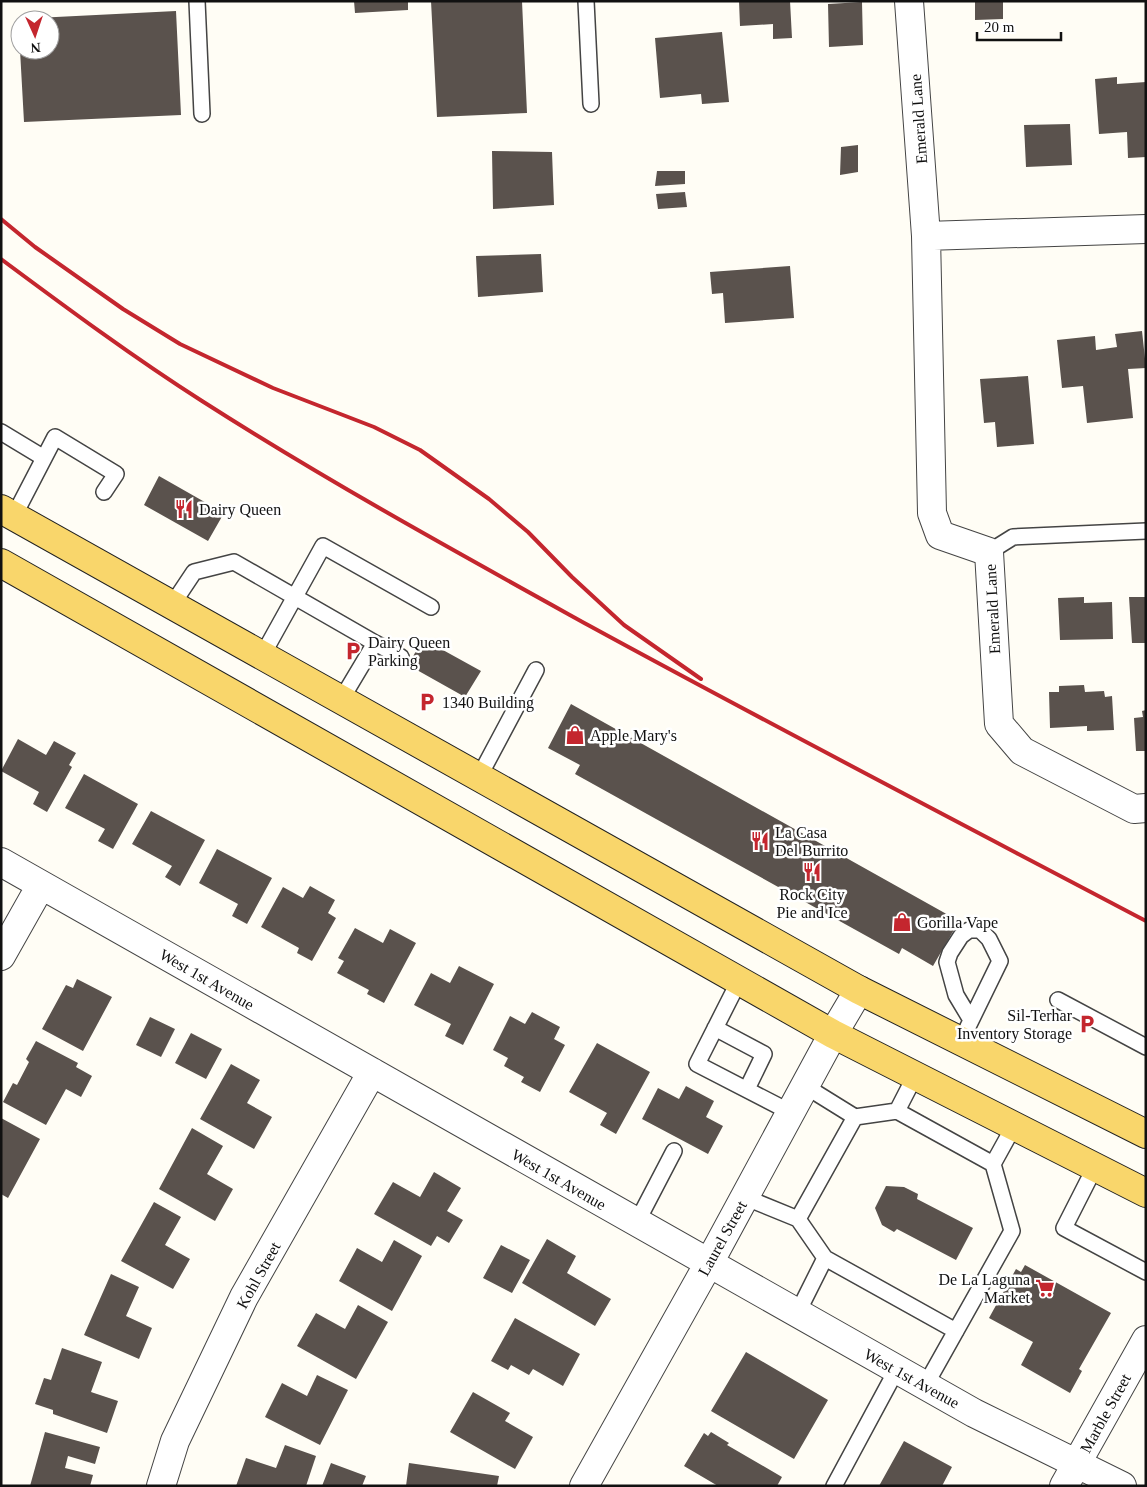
<svg xmlns="http://www.w3.org/2000/svg" width="1147" height="1487" font-family="Georgia,serif">
<style>
.building{fill:#5a524d}
.lines{fill:none;stroke-linecap:round;stroke-linejoin:round}
.service-casing{stroke:#444;stroke-width:18}
.minor-casing{stroke:#444;stroke-width:30}
.primary-casing{stroke:#222;stroke-width:30}
.service{stroke:#fff;stroke-width:15}
.minor{stroke:#fff;stroke-width:28}
.primary{stroke:#f9d66b;stroke-width:28}
.rail{stroke:#c4262e;stroke-width:4}
.labels{text-anchor:middle;stroke-width:5;stroke-linejoin:round;paint-order:stroke}
.street-label{font-size:16px;fill:#111;stroke:#fff}
.poi-label{font-size:16px;fill:#111;stroke:#fff;text-anchor:start}
</style>
<rect width="100%" height="100%" fill="#fffdf5"/>
<path class="building" d="M354 1H408V10L355 13Z
M431 1H522L527 113 437 117Z
M739 1H790L792 38 773 39V24L740 26Z
M975 1H1003V19L975 20Z
M862 2 863 45 829 47 828 4Z
M176 11 181 115 24 122 20 50H50V20H36V18Z
M722 32 729 102 702 104 701 94 660 98 655 38Z
M1117 77V84L1146 82V157L1128 158 1127 132 1099 134 1095 79Z
M1070 124 1072 165 1026 167 1024 125Z
M858 145V172L840 175 841 147Z
M492 151 552 152 554 205 493 209Z
M657 171H685V184L655 186Z
M685 192 687 207 658 209 656 194Z
M541 254 543 292 478 297 476 256Z
M790 266 794 318 725 323 723 293 712 294 710 272Z
M1142 331 1146 368 1128 369 1133 418 1087 423 1083 386 1062 388 1057 340 1095 336 1096 350 1117 347 1115 334Z
M1028 376 1034 444 997 447 995 422 984 423 980 379Z
M159 476 224 513 208 541 144 505Z
M1084 597V603L1112 602 1113 639 1060 640 1058 598Z
M1129 597H1146V643H1132Z
M423 639 481 671 465 697 408 665Z
M1084 685 1085 692 1104 691 1105 697 1112 696 1114 730 1087 731V726L1050 728 1049 692H1059V686Z
M571 704 959 921 933 966 902 948 899 954 575 774 580 765 548 748Z
M1146 710V751H1136L1134 718 1143 717 1142 711Z
M18 739 46 755 54 741 76 753 69 765 72 767 47 812 33 804 39 792 1 771Z
M84 774 138 804 113 849 98 841 105 829 65 808Z
M151 811 205 840 180 886 165 877 172 866 132 844Z
M217 849 272 878 247 924 232 916 238 904 199 883Z
M310 886 335 900 328 913 336 918 312 961 297 953 299 948 261 927 283 887 303 898Z
M355 928 383 943 390 929 416 943 384 1003 367 994 369 990 337 973 344 961 338 958Z
M459 966 494 984 463 1045 445 1036 451 1024 414 1005 431 973 450 983Z
M77 979 112 997 83 1051 42 1029 66 985 73 988Z
M532 1012 560 1027 554 1039 565 1045 540 1092 521 1082 524 1077 504 1066 508 1058 493 1050 510 1016 525 1024Z
M150 1017 175 1029 161 1057 136 1045Z
M191 1033 222 1049 206 1079 175 1063Z
M36 1041 78 1063 76 1067 92 1076 81 1097 66 1089 46 1125 3 1102 13 1083 17 1085 29 1062 26 1059Z
M597 1043 650 1072 616 1134 600 1125 607 1113 569 1092Z
M231 1064 260 1080 247 1103 272 1117 254 1149 200 1119Z
M686 1086 714 1101 706 1117 723 1126 708 1154 642 1119 658 1088 679 1099Z
M1 1118 40 1139 8 1198 1 1194Z
M192 1128 223 1146 207 1174 233 1189 215 1221 159 1189Z
M434 1172 461 1188 447 1211 463 1220 449 1243 437 1236 431 1246 374 1214 393 1182 420 1197Z
M886 1186 904 1187 918 1194 917 1199 973 1228 956 1260 897 1229 894 1232 882 1225 875 1208Z
M154 1202 181 1217 165 1245 190 1259 173 1289 121 1261Z
M547 1239 576 1256 567 1273 611 1299 595 1326 522 1283Z
M394 1240 422 1256 392 1311 339 1281 357 1248 382 1262Z
M501 1245 530 1260 512 1293 483 1278Z
M1025 1265 1111 1313 1079 1369 1082 1371 1070 1393 1021 1365 1033 1342 989 1318 1016 1269 1021 1272Z
M111 1274 139 1287 126 1316 152 1328 139 1359 84 1335Z
M358 1305 388 1322 356 1379 297 1346 316 1313 345 1329Z
M515 1318 580 1354 563 1386 533 1369 529 1375 511 1365 508 1370 491 1361Z
M62 1348 102 1362 91 1392 118 1401 107 1433 53 1414V1410L35 1404 44 1378 51 1380Z
M746 1352 828 1400 794 1459 711 1411Z
M317 1375 348 1390 320 1445 265 1417 282 1383 307 1396Z
M473 1392 510 1413 505 1421 533 1437 515 1469 450 1432Z
M45 1432 100 1447 95 1464 68 1456 65 1468 93 1475 90 1486H30Z
M711 1432 729 1443 727 1445 782 1477 777 1486H718L684 1466 704 1433 708 1436Z
M904 1441 952 1467 942 1486H879Z
M285 1445 316 1456 306 1486H236L246 1458 276 1468Z
M331 1463 366 1476 362 1486H322Z
M409 1463 499 1476 497 1486H406Z"/>
<g class="lines">
<g class="service-casing">
<path id="service" d="M197 1 202 114
M586 1 591 104
M1 432 44 458
M14 516 55 437 116 474 104 492
M989 552 1013 537 1146 531
M172 605 194 572 234 562 375 643 341 700
M375 643 401 657
M262 656 323 546 431 607
M479 777 536 670
M739 981 697 1064 790 1112
M1058 1000 1146 1047
M715 1028 764 1054 747 1089
M961 1041 1000 961 989 939 980 930H969L961 936 950 953 947 962 956 995 971 1020
M805 1086 855 1117
M897 1111 993 1164 1012 1231 925 1386
M993 1164 1014 1126
M1095 1167 1064 1228 1146 1272
M744 1197 798 1219 825 1258 797 1314
M798 1219 855 1117 897 1111 915 1076
M637 1222 674 1151
M825 1258 956 1331
M834 1486 897 1369"/>
</g>
<g class="minor-casing">
<path id="minor" d="M909 1 926 236 1146 229
M926 236 932 513 940 535 989 552 999 724 1022 751 1134 809 1146 808
M1 862 974 1413 1122 1486
M1 956 41 885
M161 1486 175 1441 244 1297 372 1072
M584 1486 709 1263 833 1034 859 990
M1064 1486 1146 1340"/>
</g>
<g class="primary-casing">
<path id="primary" d="M1 509 859 990 1146 1134
M1 563 833 1034 1146 1193"/>
</g>
<use href="#service" class="service"/>
<use href="#minor" class="minor"/>
<use href="#primary" class="primary"/>
<path class="rail" d="M1 219 35 247 123 309 180 344 273 388 374 427 420 450 489 499 528 532 572 577 624 625 701 679
M1 259C67 308 133 357 202 401 327 481 458 553 588 625 773 726 960 823 1146 921"/>
</g>
<defs>
<g id="restaurant-bare" transform="scale(1.5)"><path d="M-5-6h1v4h1v-4h1v4h1v-4h1v5L-1.5 .5V6h-2V.5L-5-1ZM5-6V6H3V1.5H1.5Q1.5-4 5-6Z" fill="#c4262e" stroke="#fff" stroke-width="2.5" paint-order="stroke"/></g>
<g id="parking-bare" transform="scale(1.5)"><path d="M-3.5-5.5H1a3.5 3.5 0 0 1 0 7H-1V5.5H-3.5ZM-1-3.4V-.6H.8a1.4 1.4 0 0 0 0-2.8Z" fill="#c4262e" stroke="#fff" stroke-width="2.5" paint-order="stroke"/></g>
<g id="shop-bare" transform="scale(1.5)"><path d="M-5-2.5h2.3a2.7 3.5 0 0 1 5.4 0H5L5.5 6h-11ZM-1.5-2.5h3a1.5 2.3 0 0 0-3 0Z" fill="#c4262e" stroke="#fff" stroke-width="2.5" paint-order="stroke"/></g>
<g id="supermarket-bare" transform="scale(1.5)"><path d="M-6-5.5h2.5l.6 2H6L4.5 2H-2.5L-4.4-4H-6ZM-1.5 3.2a1.3 1.3 0 1 0 .1 0ZM3 3.2a1.3 1.3 0 1 0 .1 0Z" fill="#c4262e" stroke="#fff" stroke-width="2.5" paint-order="stroke"/></g>
</defs>
<g fill-rule="evenodd">
<use href="#restaurant-bare" x="184" y="509"/>
<use href="#parking-bare" x="353" y="651"/>
<use href="#parking-bare" x="427" y="702"/>
<use href="#shop-bare" x="575" y="735"/>
<use href="#restaurant-bare" x="760" y="841"/>
<use href="#restaurant-bare" x="812" y="872"/>
<use href="#shop-bare" x="902" y="922"/>
<use href="#parking-bare" x="1087" y="1024"/>
<use href="#supermarket-bare" x="1045" y="1288"/>
</g>
<g class="labels">
<g class="street-label">
<text transform="translate(918 119) rotate(-94)" y="6">Emerald Lane</text>
<text transform="translate(992 609) rotate(-93)" y="6">Emerald Lane</text>
<text transform="translate(207 979) rotate(30)" y="6">West 1st Avenue</text>
<text transform="translate(559 1179) rotate(30)" y="6">West 1st Avenue</text>
<text transform="translate(722 1238) rotate(-61)" y="6">Laurel Street</text>
<text transform="translate(258 1275) rotate(-61)" y="6">Kohl Street</text>
<text transform="translate(912 1378) rotate(29)" y="6">West 1st Avenue</text>
<text transform="translate(1105 1413) rotate(-61)" y="6">Marble Street</text>
</g>
<g class="poi-label">
<text x="199" y="515">Dairy Queen</text>
<text x="368" y="648">Dairy Queen<tspan x="368" dy="18">Parking</tspan></text>
<text x="442" y="708">1340 Building</text>
<text x="590" y="741">Apple Mary's</text>
<text x="775" y="838">La Casa<tspan x="775" dy="18">Del Burrito</tspan></text>
<text x="812" y="900" text-anchor="middle">Rock City<tspan x="812" dy="18">Pie and Ice</tspan></text>
<text x="917" y="928">Gorilla Vape</text>
<text x="1072" y="1021" text-anchor="end">Sil-Terhar<tspan x="1072" dy="18">Inventory Storage</tspan></text>
<text x="1030" y="1285" text-anchor="end">De La Laguna<tspan x="1030" dy="18">Market</tspan></text>
</g>
</g>
<rect width="1147" height="1487" fill="none" stroke="#111111" stroke-width="5"/>
<g transform="translate(35 35) rotate(177)"><circle r="24" fill="#ffffff" stroke="#a0a0a0"/>
<path d="M0-4L9 19L0 12L-9 19Z" fill="#c4262e"/>
<text y="-8" font-size="14" font-weight="bold" text-anchor="middle" fill="#111111">N</text>
</g>
<path d="M977 32v8h84v-8" fill="none" stroke="#111111" stroke-width="2.5"/>
<text x="984" y="32" font-size="15" fill="#111111" stroke="#ffffff" stroke-width="4" paint-order="stroke">20 m</text>
</svg>
